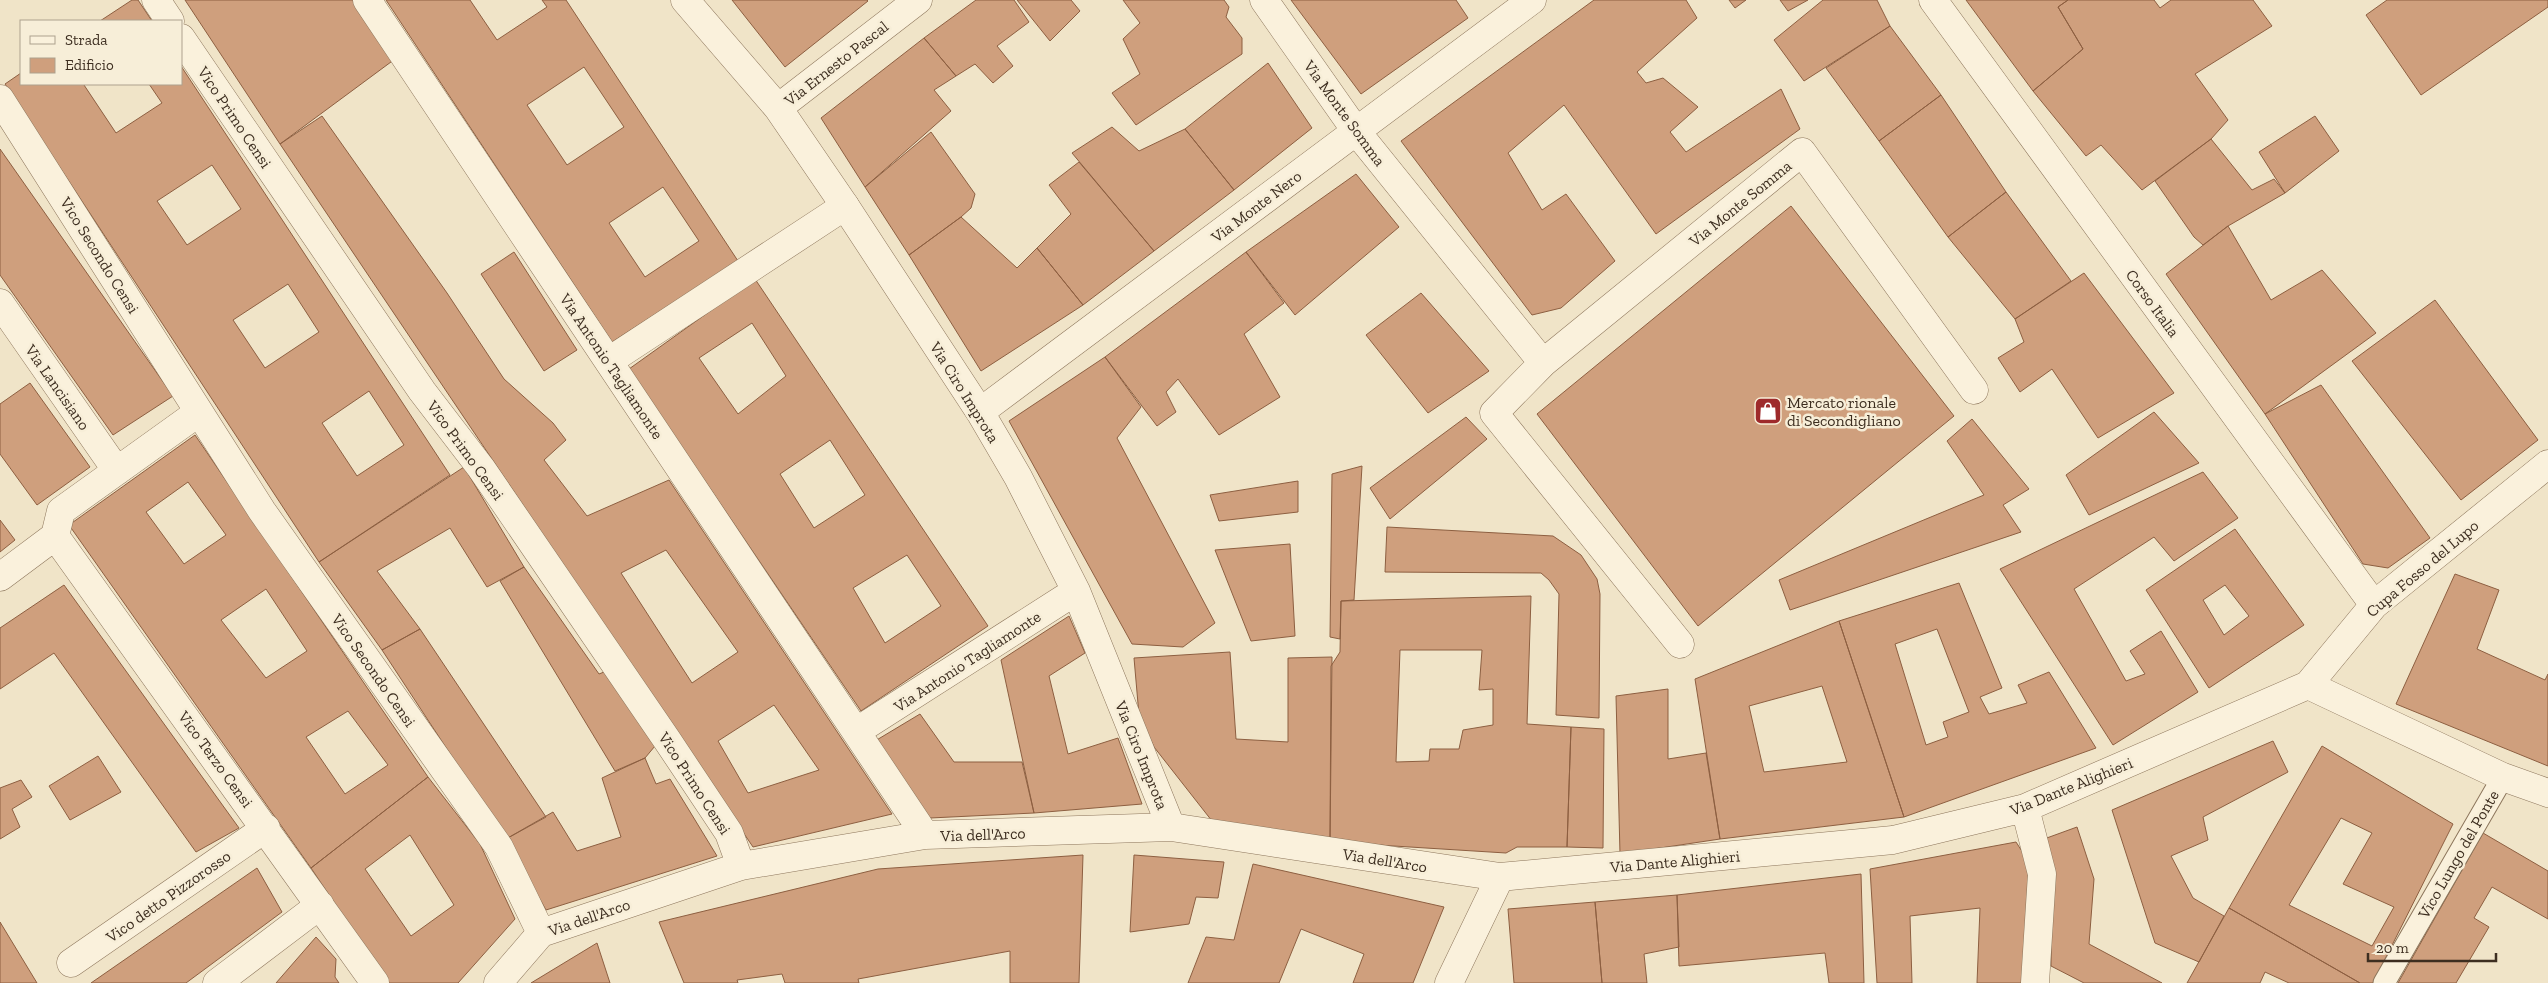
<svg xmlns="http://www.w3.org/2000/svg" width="2548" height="983" font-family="'Zilla Slab',serif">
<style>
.building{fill:#cf9f7d;stroke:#8d5f41;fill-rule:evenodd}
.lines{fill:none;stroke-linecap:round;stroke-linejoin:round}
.service-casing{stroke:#8d765c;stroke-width:23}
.pedestrian-casing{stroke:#8d765c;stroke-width:29}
.minor-casing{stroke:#8d765c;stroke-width:29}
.service{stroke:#faf1dc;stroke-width:21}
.pedestrian{stroke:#faf1dc;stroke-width:28}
.minor{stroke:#faf1dc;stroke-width:28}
.labels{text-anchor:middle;stroke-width:5;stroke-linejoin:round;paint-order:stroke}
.street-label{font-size:16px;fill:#3d2e20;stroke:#f7eed8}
.poi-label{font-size:16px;fill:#3d2e20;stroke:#f7eed8;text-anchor:start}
</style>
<rect width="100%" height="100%" fill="#f0e4c8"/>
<path class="building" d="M132 0H138L152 21H100Z
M185 0H356L395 59 280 144Z
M386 0H470L497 40 547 7 542 0H566L738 261 612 342ZM584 67 624 127 567 165 527 105ZM663 187 699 241 645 277 609 223Z
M732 0H867L868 1 785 67Z
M976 0H1014L1029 22 997 46 1013 66 993 83 975 64 956 76 924 38Z
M1017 0H1071L1080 11 1050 41Z
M1123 0H1224L1229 7 1226 17 1242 38V54L1136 125 1112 93 1140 74 1123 39 1140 23Z
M1291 0H1456L1468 18 1361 94Z
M1594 0H1686L1697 18 1637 72 1646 83 1663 78 1698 107 1670 132 1686 152 1781 89 1800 129 1656 234 1564 105 1508 153 1542 210 1566 194 1615 261 1561 308 1532 315 1401 141Z
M1729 0H1746L1735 8Z
M1780 0H1808L1788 11Z
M1823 0H1877L1890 26 1804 81 1774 40Z
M1966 0H2068L2058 7 2083 49 2033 91Z
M2068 0H2154L2160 8 2171 0H2253L2272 26 2195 74 2228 120 2211 139 2142 190 2101 145 2086 156 2033 91 2083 49 2058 7Z
M2387 0H2548V7L2421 95 2366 15Z
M1890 26 1941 95 1879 141 1826 68Z
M924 38 956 76 934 90 951 111 865 187 821 118Z
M1268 63 1312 128 1234 190 1185 129Z
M181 66 450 475 319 562 5 84 21 73V84H85L84 85 116 133 162 103 149 84H181ZM212 165 241 209 187 245 157 201ZM288 284 319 332 265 368 233 320ZM369 391 404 445 357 476 322 423Z
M1941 95 2006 192 1948 237 1879 141Z
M322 116 447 293 504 379 553 423 566 440 544 460 587 516 669 480 892 814 753 847 280 144ZM666 550 738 652 692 683 621 573ZM774 705 819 770 748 793 718 741Z
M2315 116 2339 151 2285 193 2259 152Z
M1112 127 1139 151 1185 129 1234 190 1154 251 1072 153Z
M931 132 975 194 971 208 961 217 909 255 865 187Z
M2211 139 2252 190 2274 179 2285 193 2228 226 2203 245 2194 237 2155 181Z
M0 149 173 396 113 435 0 275Z
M1079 162 1154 251 1083 305 1037 248 1071 214 1049 185Z
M1356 174 1399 227 1295 315 1246 252Z
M2006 192 2071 281 2015 319 1948 237Z
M1791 206 1954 416 1698 626 1537 414Z
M961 217 1017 268 1037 248 1083 305 981 371 909 255Z
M2228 226 2271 300 2322 270 2376 333 2265 414 2166 274Z
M514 252 577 350 544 371 481 274Z
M1246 252 1284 303 1244 334 1280 397 1219 435 1178 379 1166 392 1176 412 1157 426 1105 357Z
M2084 273 2174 393 2098 438 2052 369 2020 392 1998 358 2024 342 2015 319Z
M755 279 988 626 861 711 629 369ZM752 323 786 376 738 414 699 358ZM830 440 865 495 814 528 780 474ZM907 555 941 606 885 643 853 588Z
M1421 293 1489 371 1428 413 1366 335Z
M2435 300 2538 440 2461 500 2352 361Z
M1105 357 1141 407 1117 438 1215 623 1183 647 1132 644 1009 421Z
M30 383 90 467 37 505 0 454V404Z
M2321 385 2430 538 2388 568 2363 564 2265 414Z
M2154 412 2199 463 2089 515 2066 475Z
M1466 417 1487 439 1390 519 1370 488Z
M1972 419 2029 489 2003 505 2021 532 1790 610 1779 580 1984 495 1947 441Z
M195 435 428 777 311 868 69 525ZM188 482 226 535 184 564 146 512ZM266 589 307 651 266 678 221 620ZM348 711 388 765 345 794 306 737Z
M1362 466 1354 600 1341 601 1340 639 1330 637 1332 474Z
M464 467 524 567 487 587 450 528 377 571 420 629 382 650 319 562Z
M2203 472 2238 518 2174 561 2154 537 2074 589 2126 681 2145 674 2130 651 2161 631 2198 692 2113 745 2000 569Z
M1298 481V512L1219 521 1210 495Z
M0 520 15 540 0 552Z
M1387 527 1553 536 1581 555 1597 579 1600 594 1599 718 1556 715 1559 594 1549 580 1541 573 1385 572Z
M2235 529 2304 625 2209 688 2146 590ZM2225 585 2249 616 2224 635 2203 600Z
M1290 544 1295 636 1251 641 1215 550Z
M524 567 599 674 609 670 655 746 645 758 615 771 500 581Z
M2455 574 2499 590 2477 649 2545 680 2548 674V766L2396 704Z
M1959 583 2002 688 1980 697 1989 714 2027 703 2018 685 2049 672 2096 748 1904 817 1839 621ZM1937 629 1969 712 1943 722 1948 737 1926 745 1895 644Z
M64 585 239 828 196 852 54 653 0 689V628Z
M1531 596 1527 724 1571 727 1567 847H1517L1506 853 1330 842 1331 666 1340 652 1341 601ZM1400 650H1482L1479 690 1493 689V725L1463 730 1459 749H1430L1429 761 1396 762Z
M1069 616 1085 653 1049 676 1068 754 1118 738 1142 804 1034 813 1001 660Z
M1839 621 1904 817 1720 839 1695 679ZM1822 686 1847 762 1764 772 1749 706Z
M420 629 546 817 506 839 382 650Z
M1230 652 1236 739 1288 742V658L1332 657 1330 842 1212 821 1154 747 1139 715 1134 658Z
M1668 689V759L1706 753 1720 839 1620 854 1616 696Z
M920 714 954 762H1022L1034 813 930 818 875 741Z
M1571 727 1604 729 1603 848 1567 847Z
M2273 741 2288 772 2203 817 2208 840 2171 856 2193 898 2224 916 2199 962 2155 943 2112 810Z
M2322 746 2453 824 2373 983H2360L2229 908ZM2341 818 2372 833 2343 884 2394 907 2372 946 2289 905Z
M98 756 121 792 70 820 49 786Z
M645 758 656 784 670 779 717 856 546 910 506 839 553 812 577 851 621 837 602 778Z
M428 777 480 844 515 919 458 983H388L311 868ZM410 835 454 905 411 936 365 869Z
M21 780 32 797 12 809 20 827 0 839V788Z
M2077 827 2094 879 2089 944 2162 983H2084L2051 966 2052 881 2044 839Z
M2483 833 2548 871V919L2492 887 2474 918 2489 927 2456 983H2398Z
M2016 842 2029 862 2022 983H1977L1980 908 1910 916 1912 983H1877L1870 869Z
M1083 855 1079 983H1010V951L858 979 859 983H785L782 974 737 980 738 983H684L659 922 878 869Z
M1134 855 1224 862 1218 898 1196 897 1189 924 1130 932Z
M1253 864 1444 907 1413 983H1353L1364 954 1301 929 1279 983H1188L1206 937 1234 940Z
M257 868 282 912 186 983H91Z
M1861 874 1864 983H1829L1825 953 1679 966 1677 895Z
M1677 895 1679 947 1644 954 1647 983H1602L1595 902Z
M1595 902 1602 983H1514L1508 909Z
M2229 908 2360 983H2289L2265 972 2260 983H2187Z
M0 922 37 983H0Z
M316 937 336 959 335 977 339 983H276Z
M597 943 610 983H531Z"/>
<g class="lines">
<g class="service-casing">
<path id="service" d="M2384 983 2503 777"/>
</g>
<g class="pedestrian-casing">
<path id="pedestrian" d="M609 361 845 206"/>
</g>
<g class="minor-casing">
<path id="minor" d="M156 0 170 21
M367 0 925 835
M685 0 778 108 845 206 980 412 1018 477 1076 591 1171 827
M1264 0 1356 131 1543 363
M1933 0 2374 605
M181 38 422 391 481 468 667 740 729 833 741 866
M0 99 262 511 499 847 541 933
M778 108 918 0
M0 303 117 471
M980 412 1532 0
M55 536 375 983
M55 536 61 511 199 412
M0 577 55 536
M1680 644 1494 413 1543 363 1802 152 1974 390
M2308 685 2503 777 2548 793
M857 731 1076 591
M2025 808 2042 874 2035 983
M71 963 266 828
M217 983 320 905
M498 983 541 933 741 866 925 835 1171 827 1500 877 1893 840 2025 808 2308 685 2374 605 2548 464
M1449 983 1500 877"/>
</g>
<use href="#service" class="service"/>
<use href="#pedestrian" class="pedestrian"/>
<use href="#minor" class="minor"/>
</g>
<defs>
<g id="shop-square" transform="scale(1.4375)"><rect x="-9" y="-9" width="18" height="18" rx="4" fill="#9e2a2b" stroke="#f7eed8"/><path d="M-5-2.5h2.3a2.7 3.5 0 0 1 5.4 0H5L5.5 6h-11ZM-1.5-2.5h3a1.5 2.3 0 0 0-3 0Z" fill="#fff"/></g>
</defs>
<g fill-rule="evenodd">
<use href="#shop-square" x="1768" y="411"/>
</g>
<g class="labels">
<g class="street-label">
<text transform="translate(836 63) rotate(-38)" y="6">Via Ernesto Pascal</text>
<text transform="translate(1345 113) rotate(54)" y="6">Via Monte Somma</text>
<text transform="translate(235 117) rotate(56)" y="6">Vico Primo Censi</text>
<text transform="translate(1740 203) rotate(-39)" y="6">Via Monte Somma</text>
<text transform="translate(1256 206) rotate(-37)" y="6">Via Monte Nero</text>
<text transform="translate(100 255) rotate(58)" y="6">Vico Secondo Censi</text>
<text transform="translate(2153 303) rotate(54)" y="6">Corso Italia</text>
<text transform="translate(612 366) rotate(56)" y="6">Via Antonio Tagliamonte</text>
<text transform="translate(58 387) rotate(55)" y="6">Via Lancisiano</text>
<text transform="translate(965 392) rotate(58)" y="6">Via Ciro Improta</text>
<text transform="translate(466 450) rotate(54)" y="6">Vico Primo Censi</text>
<text transform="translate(2422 568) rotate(-40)" y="6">Cupa Fosso del Lupo</text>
<text transform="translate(967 661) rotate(-33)" y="6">Via Antonio Tagliamonte</text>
<text transform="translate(374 670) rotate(55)" y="6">Vico Secondo Censi</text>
<text transform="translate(1142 755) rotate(68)" y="6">Via Ciro Improta</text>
<text transform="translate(216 759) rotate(54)" y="6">Vico Terzo Censi</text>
<text transform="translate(695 783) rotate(57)" y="6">Vico Primo Censi</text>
<text transform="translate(2071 786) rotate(-22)" y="6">Via Dante Alighieri</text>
<text transform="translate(983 834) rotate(-2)" y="6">Via dell'Arco</text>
<text transform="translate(2458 854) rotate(-60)" y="6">Vico Lungo del Ponte</text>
<text transform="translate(1385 860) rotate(9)" y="6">Via dell'Arco</text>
<text transform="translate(1675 861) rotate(-5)" y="6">Via Dante Alighieri</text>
<text transform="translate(168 896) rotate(-35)" y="6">Vico detto Pizzorosso</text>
<text transform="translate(589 917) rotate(-19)" y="6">Via dell'Arco</text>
</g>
<g class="poi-label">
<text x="1787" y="408">Mercato rionale<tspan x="1787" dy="18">di Secondigliano</tspan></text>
</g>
</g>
<rect x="20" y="20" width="162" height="65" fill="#f7eed8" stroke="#ada18e"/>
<rect x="30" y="36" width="25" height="8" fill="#faf1dc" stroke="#ada18e"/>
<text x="65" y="45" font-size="15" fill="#3d2e20">Strada</text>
<rect x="30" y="58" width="25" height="15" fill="#cf9f7d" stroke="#ada18e"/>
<text x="65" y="70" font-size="15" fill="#3d2e20">Edificio</text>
<path d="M2368 953v8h128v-8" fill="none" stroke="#3d2e20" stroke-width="2.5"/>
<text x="2376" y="953" font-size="15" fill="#3d2e20" stroke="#f7eed8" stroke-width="4" paint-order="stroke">20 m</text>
</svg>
